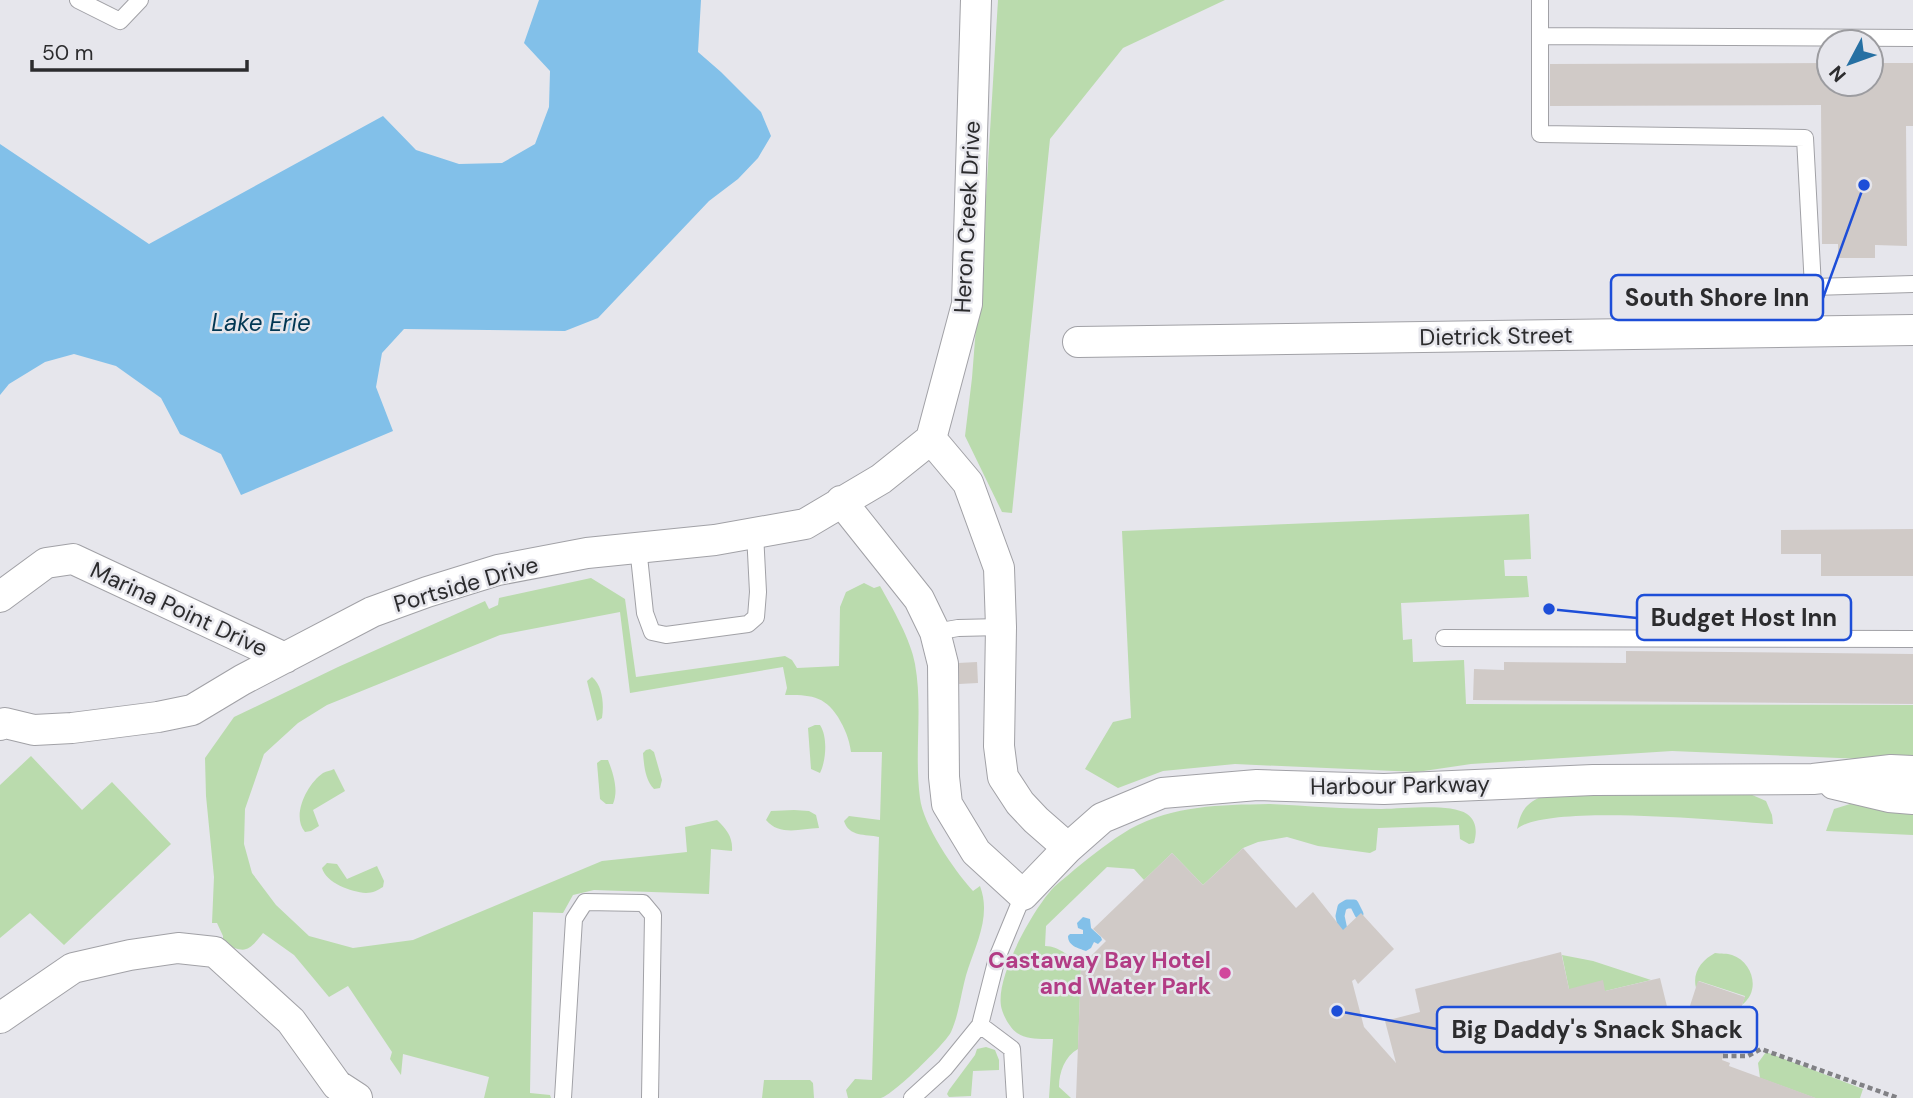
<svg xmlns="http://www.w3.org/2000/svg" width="1913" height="1098" font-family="'DM Sans',sans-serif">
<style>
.green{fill:#badbad}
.water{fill:#82c0e9}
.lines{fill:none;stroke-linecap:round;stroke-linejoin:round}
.stream{stroke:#82c0e9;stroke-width:9}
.building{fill:#d0cac7}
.service-casing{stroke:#a1a1a6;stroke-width:18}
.minor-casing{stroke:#a1a1a6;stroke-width:32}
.path{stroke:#818185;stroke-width:4.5;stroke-dasharray:5 3.5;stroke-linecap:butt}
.service{stroke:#fff;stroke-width:16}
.minor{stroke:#fff;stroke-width:30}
.hotel-dot{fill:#d1479c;stroke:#e6e6ec;stroke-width:2.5}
.labels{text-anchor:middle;stroke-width:5;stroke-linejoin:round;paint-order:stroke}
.street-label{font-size:23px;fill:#2c2c2e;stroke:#e6e6ec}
.hotel-label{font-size:23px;font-weight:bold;fill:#b23c85;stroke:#e6e6ec;text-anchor:end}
.water-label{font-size:24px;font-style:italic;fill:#023753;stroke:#e6e6ec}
.leader{fill:none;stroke:#1d4ed8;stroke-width:2.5}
.callout-dot{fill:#1d4ed8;stroke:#e6e6ec;stroke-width:2.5}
.callout{fill:#e6e6ec;stroke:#1d4ed8;stroke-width:2.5}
.callout-label{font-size:24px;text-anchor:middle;font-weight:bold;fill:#2c2c2e}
</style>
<rect width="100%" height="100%" fill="#e6e6ec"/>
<path class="green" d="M998 0H1225L1123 48 1050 139 1012 513 1002 512 965 436 972 378 985 213Z
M1529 514 1531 559 1504 560 1505 576H1527L1529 597 1401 603 1403 640 1412 639 1413 662 1464 660 1466 704 1913 705V761L1672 751 1471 764 1417 772 1235 764 1163 771 1118 788 1085 769 1113 722 1131 718 1122 531Z
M591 578 625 599 636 677 785 656 792 660 797 668 839 666 840 607 846 592 864 583 874 588 880 586C892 607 911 640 915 664 923 708 914 754 920 798 923 825 954 870 973 891L980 886C991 915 977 942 968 969 961 990 960 1012 951 1032 945 1044 893 1095 881 1098 872 1098 858 1098 848 1098L846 1090 855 1079 872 1080 879 837C865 834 849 837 844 821L849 816 880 820 882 752H851C849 738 845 729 838 717 824 695 809 695 785 695L787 688 783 667 630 693 620 612 500 635 327 705 298 723 264 754 245 809 244 844 252 873 276 905 309 936 353 948 413 940 602 861 687 852 685 827 717 820C727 830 733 837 732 851L711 849 709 894 594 890 573 895 563 913 533 912 530 1093 550 1095 551 1098H484L489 1077 403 1054 401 1075 390 1059 392 1052 348 986 329 997 294 955 263 933C248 952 246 954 223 943V936L217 923H212L214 877 206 796 205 758 234 717 338 667 485 601 489 609 498 605 499 598Z
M592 677C603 686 604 705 602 718L597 721 587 681Z
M815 725H820C828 737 826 761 820 773L811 769 808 728Z
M650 749 654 752 662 780 660 788 654 789C645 780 644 765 643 753L646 750Z
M31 756 82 810 112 782 171 844 64 945 30 913 0 938V785Z
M601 760H608C613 773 619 790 613 804H606L600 799 597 763Z
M334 769 345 791 313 810 319 826 311 831 305 832C291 816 307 784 323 773 327 771 330 771 334 769Z
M1547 794H1750L1766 801 1772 815 1773 824C1727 821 1546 803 1517 829 1522 807 1527 803 1547 794Z
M1269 804C1307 806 1344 809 1382 809 1403 809 1450 803 1467 814 1477 821 1477 832 1474 843L1469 844 1460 839 1459 825 1378 828 1376 850 1370 853 1318 846 1287 837 1258 842 1243 848 1203 885 1172 853 1144 880 1134 869 1107 867 1046 926 1045 946C1061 946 1067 959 1086 960L1081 966 1078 1049C1065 1056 1059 1072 1059 1087L1071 1098H1049L1053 1039C1042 1039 1027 1040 1017 1033 1010 1028 1003 1016 1001 1006 996 976 1033 909 1054 887 1060 881 1068 876 1074 870 1092 855 1110 841 1130 829 1175 805 1219 805 1269 804Z
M1850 804 1913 809V835L1826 831 1834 809Z
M794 810 809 811 816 815 819 828C800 829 779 836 766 820L771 811Z
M327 863 337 864 347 879 377 866 384 881 383 887C378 890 373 893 366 893 351 892 326 883 322 868Z
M1715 953C1721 954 1727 953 1732 955 1753 962 1761 991 1742 1005L1745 996 1699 981 1696 988C1692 972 1702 960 1715 953Z
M1562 955 1593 961 1651 980 1605 991 1569 989Z
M986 1047 995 1050 999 1060V1070L973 1071 971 1096 949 1097 947 1094 949 1090 975 1055 977 1049Z
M1766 1052 1863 1089 1860 1098H1815L1760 1078 1758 1063Z
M764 1080H810L813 1083 814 1098H762Z"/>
<path class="water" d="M539 0H701L698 52 721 72 761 112 771 136 758 158 738 179 709 201 598 318 565 331 404 329 382 353 376 387 393 431 241 495 221 454 180 434 161 398 116 366 74 354 45 362 9 384 0 395V144L149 244 383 116 416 150 459 164 502 163 535 144 549 107 550 71 524 43Z
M1083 917 1090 919 1091 928 1101 937 1102 940 1098 944 1094 942 1091 948 1086 951C1078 948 1068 946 1068 936L1070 934H1083V930L1078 928 1077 923Z"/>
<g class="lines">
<path class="stream" d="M1343 930 1340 916 1342 907 1347 904H1354L1359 914"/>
</g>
<path class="building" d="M1829 63V84H1871V63H1913V126H1906L1907 246 1875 245V258H1838V244H1822L1821 105 1550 106V64Z
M1913 529V576H1821V554H1781V530Z
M1626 651 1913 654V704L1473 700 1474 669 1504 670V662L1626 663Z
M977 662 978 683 959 684 958 663Z
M1243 848 1296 908 1313 892 1343 930 1361 913 1394 949 1358 984 1355 979 1352 981 1364 1027 1396 1063 1385 1021 1420 1012 1415 989 1561 952 1569 989 1603 980 1605 991 1660 978 1675 1039 1673 1043 1677 1046 1698 981 1745 997 1722 1060 1730 1063 1729 1066 1816 1098H1076L1081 966 1106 941 1093 929 1172 853 1203 885Z"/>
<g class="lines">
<g class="service-casing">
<path id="service" d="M78 0 120 21 140 0
M1540 0V134L1805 138 1813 287 1913 284
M1540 36 1913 38
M1813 287V331
M638 547 645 613 652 632 666 635 748 624 756 617 758 592 755 533
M935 632 958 628 1001 627
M1444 638 1913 639
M980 1025 1012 1049 1015 1098
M563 1098 574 919 585 902 643 903 653 915 650 1098
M912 1098 945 1068 980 1025 997 958 1023 895"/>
</g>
<g class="minor-casing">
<path id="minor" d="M1078 342 1913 330
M931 439 968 483 999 568 1001 627 999 746 1003 777 1020 803 1036 820 1068 848
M931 439 967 304 976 0
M841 501 919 599 935 632 943 664 944 777 947 804 976 852 1023 895 1068 848 1102 818 1162 793 1257 785 1384 789 1593 780 1813 779 1891 770 1913 771
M0 597 46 563 73 559 285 658
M0 725 5 723 34 730 72 728 158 717 192 710 242 680 372 612 427 592 498 570 587 553 715 540 805 524 881 479 931 439
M1834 784 1889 797 1913 799
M0 1018 73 968 130 955 178 948 215 952 291 1021 337 1085 357 1098"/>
</g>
<path class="path" d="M1723 1056H1748L1761 1049 1898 1098"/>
<use href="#service" class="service"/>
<use href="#minor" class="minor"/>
</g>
<circle class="hotel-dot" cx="1225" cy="973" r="7"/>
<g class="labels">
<g class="street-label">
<text transform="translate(967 217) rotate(-87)" y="8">Heron Creek Drive</text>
<text transform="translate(1496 336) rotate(-1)" y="8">Dietrick Street</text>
<text transform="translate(466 584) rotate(-16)" y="8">Portside Drive</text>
<text transform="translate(179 609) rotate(25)" y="8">Marina Point Drive</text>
<text transform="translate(1400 785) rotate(-1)" y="8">Harbour Parkway</text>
</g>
<g class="hotel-label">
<text x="1211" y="968">Castaway Bay Hotel<tspan x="1211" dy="26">and Water Park</tspan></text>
</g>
<g class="water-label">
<text x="261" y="331">Lake Erie</text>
</g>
</g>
<path class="leader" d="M1864 185L1823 298M1549 609L1637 618M1337 1011L1437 1029"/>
<g class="callout-dot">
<circle cx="1864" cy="185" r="7"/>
<circle cx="1549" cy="609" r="7"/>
<circle cx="1337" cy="1011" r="7"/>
</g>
<g class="callout">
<rect x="1611" y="275" width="212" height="45" rx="7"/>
<rect x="1637" y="595" width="214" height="45" rx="7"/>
<rect x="1437" y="1007" width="320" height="45" rx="7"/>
</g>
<g class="callout-label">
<text x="1717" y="306">South Shore Inn</text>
<text x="1744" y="626">Budget Host Inn</text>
<text x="1597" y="1038">Big Daddy's Snack Shack</text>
</g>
<g transform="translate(1850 63) rotate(229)"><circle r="33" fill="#e6e6ec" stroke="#9c9ca0" stroke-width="2"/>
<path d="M0-5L12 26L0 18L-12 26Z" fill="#2670a3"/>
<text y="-10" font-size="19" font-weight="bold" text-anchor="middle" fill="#2c2c2e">N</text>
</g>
<path d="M32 60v10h215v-10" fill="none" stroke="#2c2c2e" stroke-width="3.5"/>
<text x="42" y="60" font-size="21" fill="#2c2c2e" stroke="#e6e6ec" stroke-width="5" paint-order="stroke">50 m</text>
</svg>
